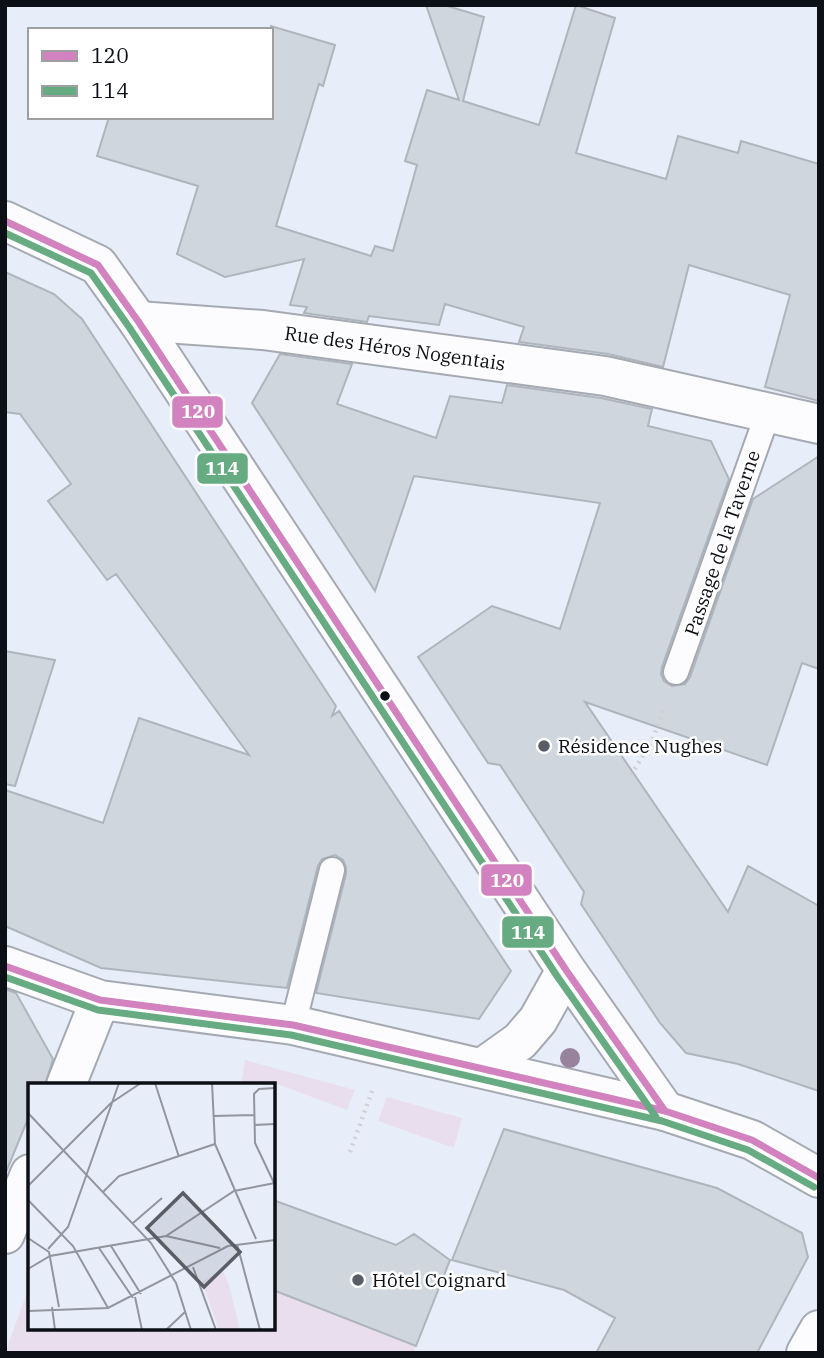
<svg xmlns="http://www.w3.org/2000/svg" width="824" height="1358" font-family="'IBM Plex Serif',serif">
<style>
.green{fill:#e9deed}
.building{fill:#cfd6dd;stroke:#afb5bc;stroke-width:2}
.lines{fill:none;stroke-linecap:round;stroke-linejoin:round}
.service-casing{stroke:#a5a9b2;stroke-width:28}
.minor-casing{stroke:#a5a9b2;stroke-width:42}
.tertiary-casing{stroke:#a5a9b2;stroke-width:42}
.path{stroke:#ced0d4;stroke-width:4.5;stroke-dasharray:2 5;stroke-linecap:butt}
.service{stroke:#fcfcfe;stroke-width:24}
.minor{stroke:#fcfcfe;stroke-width:38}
.tertiary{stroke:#fcfcfe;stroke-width:38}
.bus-1-casing{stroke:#fff;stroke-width:12}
.bus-2-casing{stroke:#fff;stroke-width:12}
.bus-1{stroke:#d282be;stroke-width:7}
.bus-2{stroke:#67ab82;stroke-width:7}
.tree{fill:#98839c}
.bus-dot{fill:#0c0f15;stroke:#fff;stroke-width:2.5}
.poi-dot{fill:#595d65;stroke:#fff;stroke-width:2.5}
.labels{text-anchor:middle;stroke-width:5;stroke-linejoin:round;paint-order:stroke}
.street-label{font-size:19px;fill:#0c0f15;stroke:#fff}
.poi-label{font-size:19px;fill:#0c0f15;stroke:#fff;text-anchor:start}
.inset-road{fill:none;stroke:#90959e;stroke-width:2}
.view{fill:#595d65;fill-opacity:0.15;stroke:#595d65;stroke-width:3.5}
.inset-edge{fill:none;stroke:#0c0f15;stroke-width:3.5}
.line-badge{stroke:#fff;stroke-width:2.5}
.badge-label{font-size:19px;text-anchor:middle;font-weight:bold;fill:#fff}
</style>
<rect width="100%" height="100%" fill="#e8eef9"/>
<path class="green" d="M245 1060 355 1090 347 1110 269 1081 267 1085H241Z
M387 1097 462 1118 454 1148 378 1121Z
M30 1284V1328H273V1290L416 1346 413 1353H5Z"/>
<path class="building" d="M426 5H444L484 17 463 101 539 125 576 5 615 18 576 153 666 179 678 136 738 153 741 141 819 164V401L765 387 790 295 689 265 663 367 608 354 519 342 524 327 445 304 439 325 369 316 367 322 304 313 307 307 290 305 304 259 225 277 177 254 198 186 97 156 109 117H271V26L335 45 323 86 319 84 276 226 371 256 375 246 393 251 417 165 405 161 427 90 459 100Z
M5 272 54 294 82 319 336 706 332 716 339 711 511 971 479 1019 316 993 346 874V867L343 860 335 855 322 859 318 866 287 988 101 968 5 926V790L103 823 139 718 249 755 116 574 107 580 48 501 71 484 20 414 5 412Z
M280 354 352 364 337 404 436 438 450 396 502 403 507 385 601 398 652 409 648 426 711 441 729 479 662 667 661 674 664 681 672 686 685 684 690 677 753 499 819 456V669L802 663 767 765 585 702 728 912 748 866 819 906V1091L738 1064 686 1053 660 1023 581 904 584 892 500 765 488 763 418 657 492 606 560 629 600 503 414 476 375 591 252 403Z
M5 651 55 660 15 786 5 784Z
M5 989 16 993 53 1059 45 1085H30V1114L6 1172Z
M504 1129 717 1188 802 1233 808 1257 757 1353H596L615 1318 564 1290 452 1260Z
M273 1200 396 1245 414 1234 450 1260 416 1346 273 1290Z"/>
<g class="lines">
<g class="service-casing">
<path id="service" d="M676 672 768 413
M293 1025 332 870"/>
</g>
<g class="minor-casing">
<path id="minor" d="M138 321 263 330 605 376 819 424
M5 966 100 1000 293 1025 665 1111
M66 1085 100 1000
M5 1234 30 1174
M806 1353 819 1330"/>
</g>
<g class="tertiary-casing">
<path id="tertiary" d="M5 221 98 265 138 321 566 970 665 1111 752 1140 819 1178
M482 1068 520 1041 538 1020 566 970"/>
</g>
<path class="path" d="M631 775 652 741 663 711
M350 1152 372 1091"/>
<use href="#service" class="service"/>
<use href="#minor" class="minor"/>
<use href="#tertiary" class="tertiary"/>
<g class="bus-1-casing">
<path id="bus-1" d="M5 221 98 265 138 321 566 970 665 1111
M5 966 100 1000 293 1025 665 1111 752 1140 819 1178"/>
</g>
<g class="bus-2-casing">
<path id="bus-2" d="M5 233 91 273 129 327 557 976 656 1117
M5 977 98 1010 291 1035 662 1121 748 1150 814 1187"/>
</g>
<use href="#bus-1" class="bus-1"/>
<use href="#bus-2" class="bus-2"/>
</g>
<circle class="tree" cx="570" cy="1058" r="10"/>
<circle class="bus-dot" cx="385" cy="696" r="6"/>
<g class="poi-dot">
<circle cx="544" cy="746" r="7"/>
<circle cx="358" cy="1280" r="7"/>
</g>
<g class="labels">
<g class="street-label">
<text transform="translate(395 348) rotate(8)" y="7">Rue des Héros Nogentais</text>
<text transform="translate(722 543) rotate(-71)" y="7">Passage de la Taverne</text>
</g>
<g class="poi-label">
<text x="558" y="753">Résidence Nughes</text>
<text x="372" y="1287">Hôtel Coignard</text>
</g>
</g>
<g transform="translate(28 1083)">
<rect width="247" height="247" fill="#e8eef9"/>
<path d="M194 186 201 202 212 247H191L174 199Z" fill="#e9deed"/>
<path class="inset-road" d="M127 0 151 74M184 0 187 61 228 156M0 30 123 160 148 200 163 247M185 33 226 32M226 42 247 41M246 100 227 60 226 11 231 6 247 5M0 103 83 20 113 0M75 109 91 93 187 61M0 117 45 163 80 225M105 140 134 115M138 153 192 165M0 155 21 169 31 224M209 161 232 247M83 163 113 211M71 165 105 215M20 166 40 144 91 0M165 184 188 247M0 186 22 173 138 153 206 108 247 100M107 214 114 247M24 224 27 247M0 228 80 225 200 163 247 157M138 247 157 229"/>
<path class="view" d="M155 110 212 169 176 204 119 145Z"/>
<rect width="247" height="247" class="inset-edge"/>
</g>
<g class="line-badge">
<rect x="171" y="395" width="53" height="34" rx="7" fill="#d282be"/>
<rect x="196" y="452" width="53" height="33" rx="7" fill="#67ab82"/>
<rect x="480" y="863" width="53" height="34" rx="7" fill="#d282be"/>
<rect x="501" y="915" width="54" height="34" rx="7" fill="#67ab82"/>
</g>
<g class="badge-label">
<text x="198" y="418">120</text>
<text x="222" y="475">114</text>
<text x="507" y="887">120</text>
<text x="528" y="939">114</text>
</g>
<rect width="824" height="1358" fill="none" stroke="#0c0f15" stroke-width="14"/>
<rect x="28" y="28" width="245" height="91" fill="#ffffff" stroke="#9e9fa1" stroke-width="2"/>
<rect x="42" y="51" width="35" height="10" fill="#d282be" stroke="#9e9fa1" stroke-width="2"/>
<text x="91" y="63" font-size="21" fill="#0c0f15">120</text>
<rect x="42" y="86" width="35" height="10" fill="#67ab82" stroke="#9e9fa1" stroke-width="2"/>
<text x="91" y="98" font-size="21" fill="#0c0f15">114</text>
</svg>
